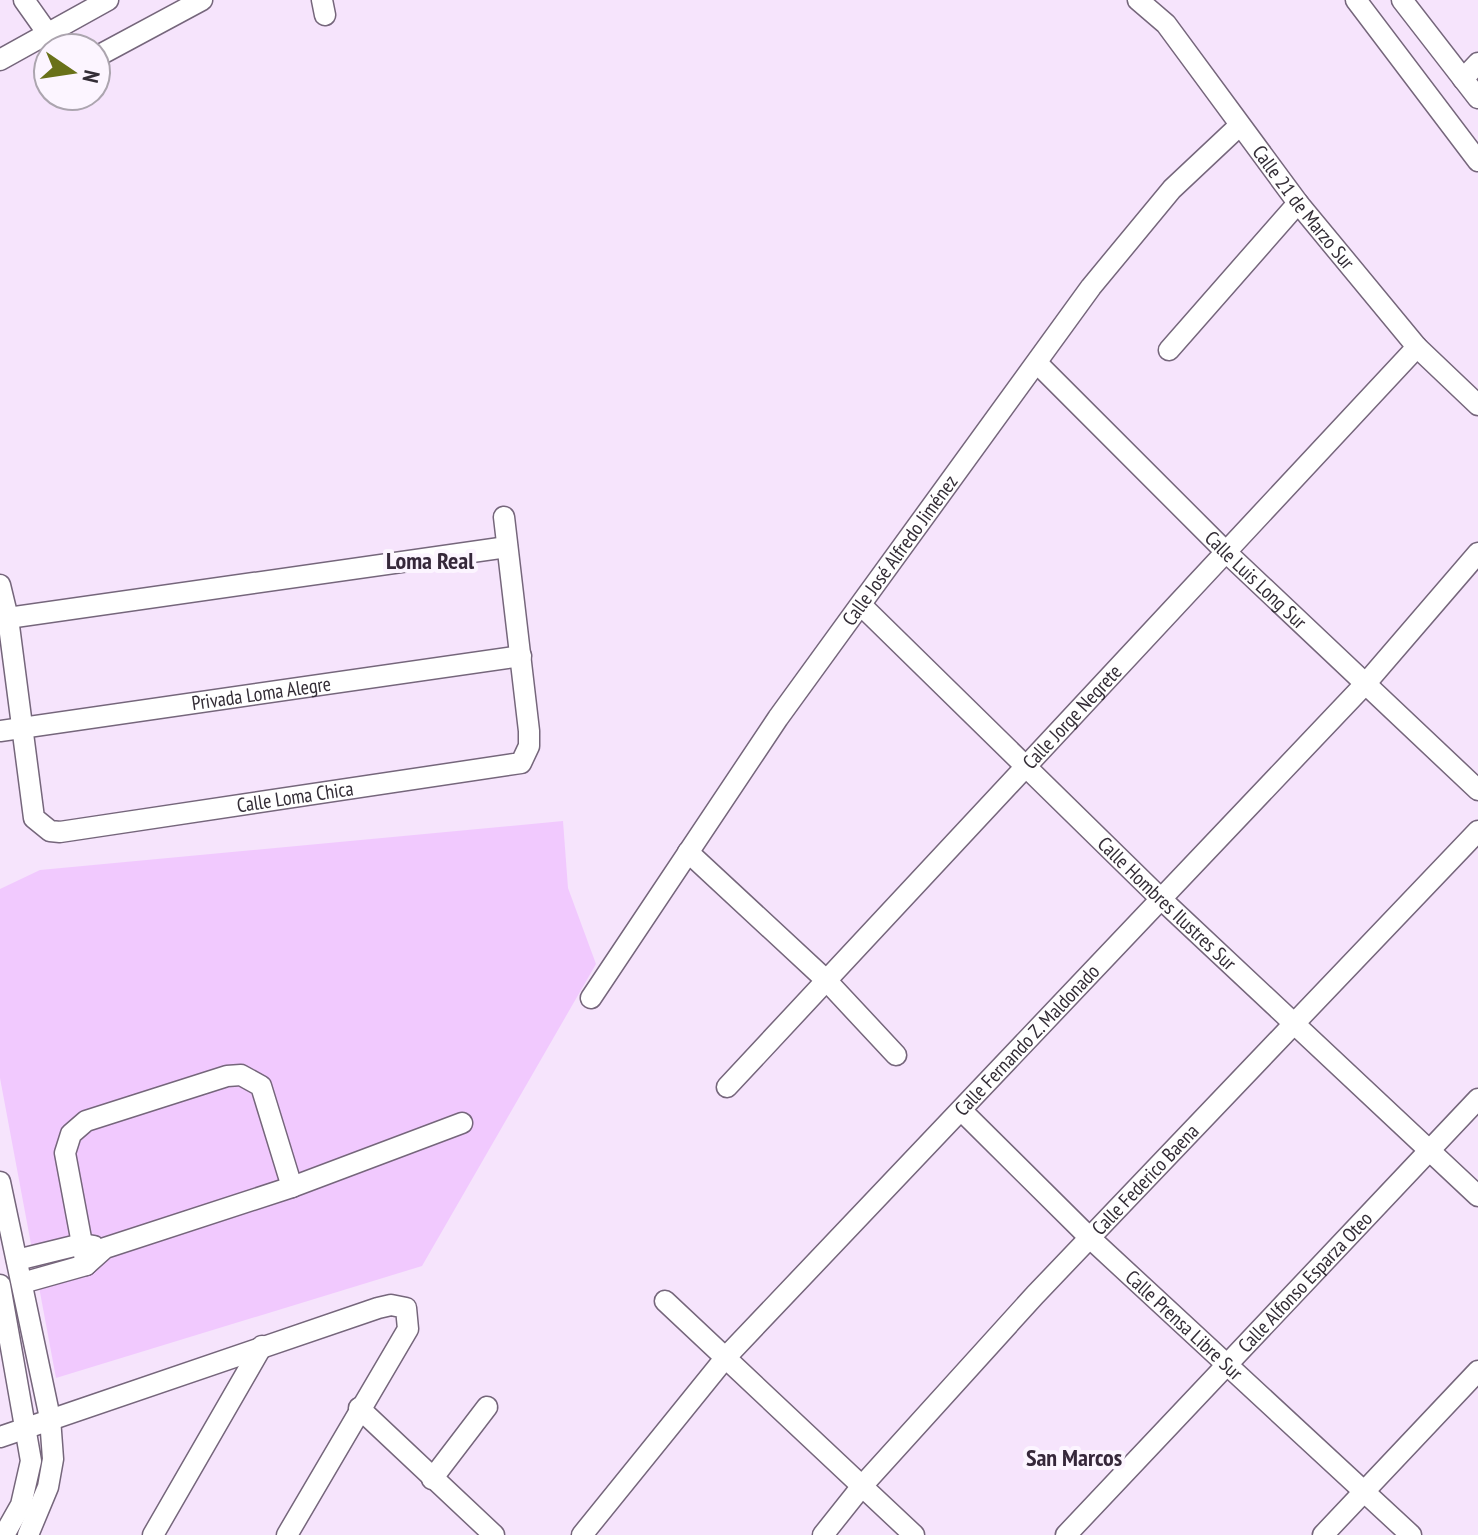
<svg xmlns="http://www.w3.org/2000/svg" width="1478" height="1535" font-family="'PT Sans Narrow',sans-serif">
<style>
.grass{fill:#f1c9fe}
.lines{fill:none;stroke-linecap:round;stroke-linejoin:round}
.street-casing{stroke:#75667b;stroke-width:23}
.street{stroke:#fff;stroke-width:20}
.labels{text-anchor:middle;stroke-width:8;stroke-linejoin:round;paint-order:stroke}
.street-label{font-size:20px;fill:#332d36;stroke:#fcf5ff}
.quarter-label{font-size:24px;font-weight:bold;fill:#36283a;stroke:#fcf5ff}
</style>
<rect width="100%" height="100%" fill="#f6e4fc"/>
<path class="grass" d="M563 821 568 888 596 964 422 1266 56 1378 0 1078V889L40 870Z"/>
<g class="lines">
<g class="street-casing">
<g id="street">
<path d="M24 0 58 48"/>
<path d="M322 0 325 15"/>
<path id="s1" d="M1138 0 1166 24 1298 203 1417 347 1478 405"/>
<path d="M1356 0 1478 161"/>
<path d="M1402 0 1478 98"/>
<path d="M96 57 202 0"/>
<path d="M0 60 108 0"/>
<path d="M1463 79 1478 63"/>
<path d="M1169 350 1298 203"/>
<path id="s2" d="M1037 363 1227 553 1478 790"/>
<path id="s3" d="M0 585 8 618 34 818 50 831 60 832 521 763 529 746V731L504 517"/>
<path id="s4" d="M862 606 1159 897 1478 1196"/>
<path d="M8 618 507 547"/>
<path id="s5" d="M0 731 521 656"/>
<path d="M688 852 827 981 896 1055"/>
<path id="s6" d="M591 998 778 718 1091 287 1172 189 1239 126"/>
<path id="s7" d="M727 1087 1417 347"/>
<path id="s8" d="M961 1110 1090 1238 1411 1535"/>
<path d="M0 1182 50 1418 53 1459 48 1487 28 1535"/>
<path d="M17 1260 82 1244 94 1246"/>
<path d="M86 1265 65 1153 71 1134 86 1121 227 1076 241 1075 261 1086 292 1187"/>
<path d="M22 1283 86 1265 105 1248 292 1187 462 1123"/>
<path d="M0 1285 31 1461 21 1505 4 1535"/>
<path d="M665 1301 914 1535"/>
<path d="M359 1408 494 1535"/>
<path d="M0 1437 378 1308 391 1305 406 1308 408 1329 287 1535"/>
<path d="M432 1479 487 1407"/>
<path d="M153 1535 262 1346"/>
<path id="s9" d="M582 1535 726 1357 1367 682 1478 553"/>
<path id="s10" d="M823 1535 862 1486 1035 1295 1478 831"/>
<path id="s11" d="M1066 1535 1478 1099"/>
<path d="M1323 1535 1478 1371"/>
</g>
</g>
<use href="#street" class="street"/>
</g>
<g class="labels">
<g class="street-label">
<text dy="7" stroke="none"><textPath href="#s1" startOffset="266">Calle 21 de Marzo Sur</textPath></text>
<text dy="7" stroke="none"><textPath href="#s6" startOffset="544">Calle José Alfredo Jiménez</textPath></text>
<text dy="7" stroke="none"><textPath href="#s2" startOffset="308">Calle Luis Long Sur</textPath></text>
<text dy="7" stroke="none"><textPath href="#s5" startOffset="264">Privada Loma Alegre</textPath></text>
<text dy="7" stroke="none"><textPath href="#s7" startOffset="506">Calle Jorge Negrete</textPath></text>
<text dy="7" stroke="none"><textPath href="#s3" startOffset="504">Calle Loma Chica</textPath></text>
<text dy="7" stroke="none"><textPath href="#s4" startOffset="426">Calle Hombres Ilustres Sur</textPath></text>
<text dy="7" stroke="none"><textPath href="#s9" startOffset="666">Calle Fernando Z. Maldonado</textPath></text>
<text dy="7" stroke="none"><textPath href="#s10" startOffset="480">Calle Federico Baena</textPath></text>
<text dy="7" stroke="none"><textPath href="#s11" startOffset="348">Calle Alfonso Esparza Oteo</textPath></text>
<text dy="7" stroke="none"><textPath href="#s8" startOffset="310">Calle Prensa Libre Sur</textPath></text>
</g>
<g class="quarter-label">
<text x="430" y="569">Loma Real</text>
<text x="1074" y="1466">San Marcos</text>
</g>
</g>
<g transform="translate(72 72) rotate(103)"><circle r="38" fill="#fcf5ff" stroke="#aca5af" stroke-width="2"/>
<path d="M0-6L14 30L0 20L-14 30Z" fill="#697119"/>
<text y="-12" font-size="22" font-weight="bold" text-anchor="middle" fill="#332d36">N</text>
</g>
</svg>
